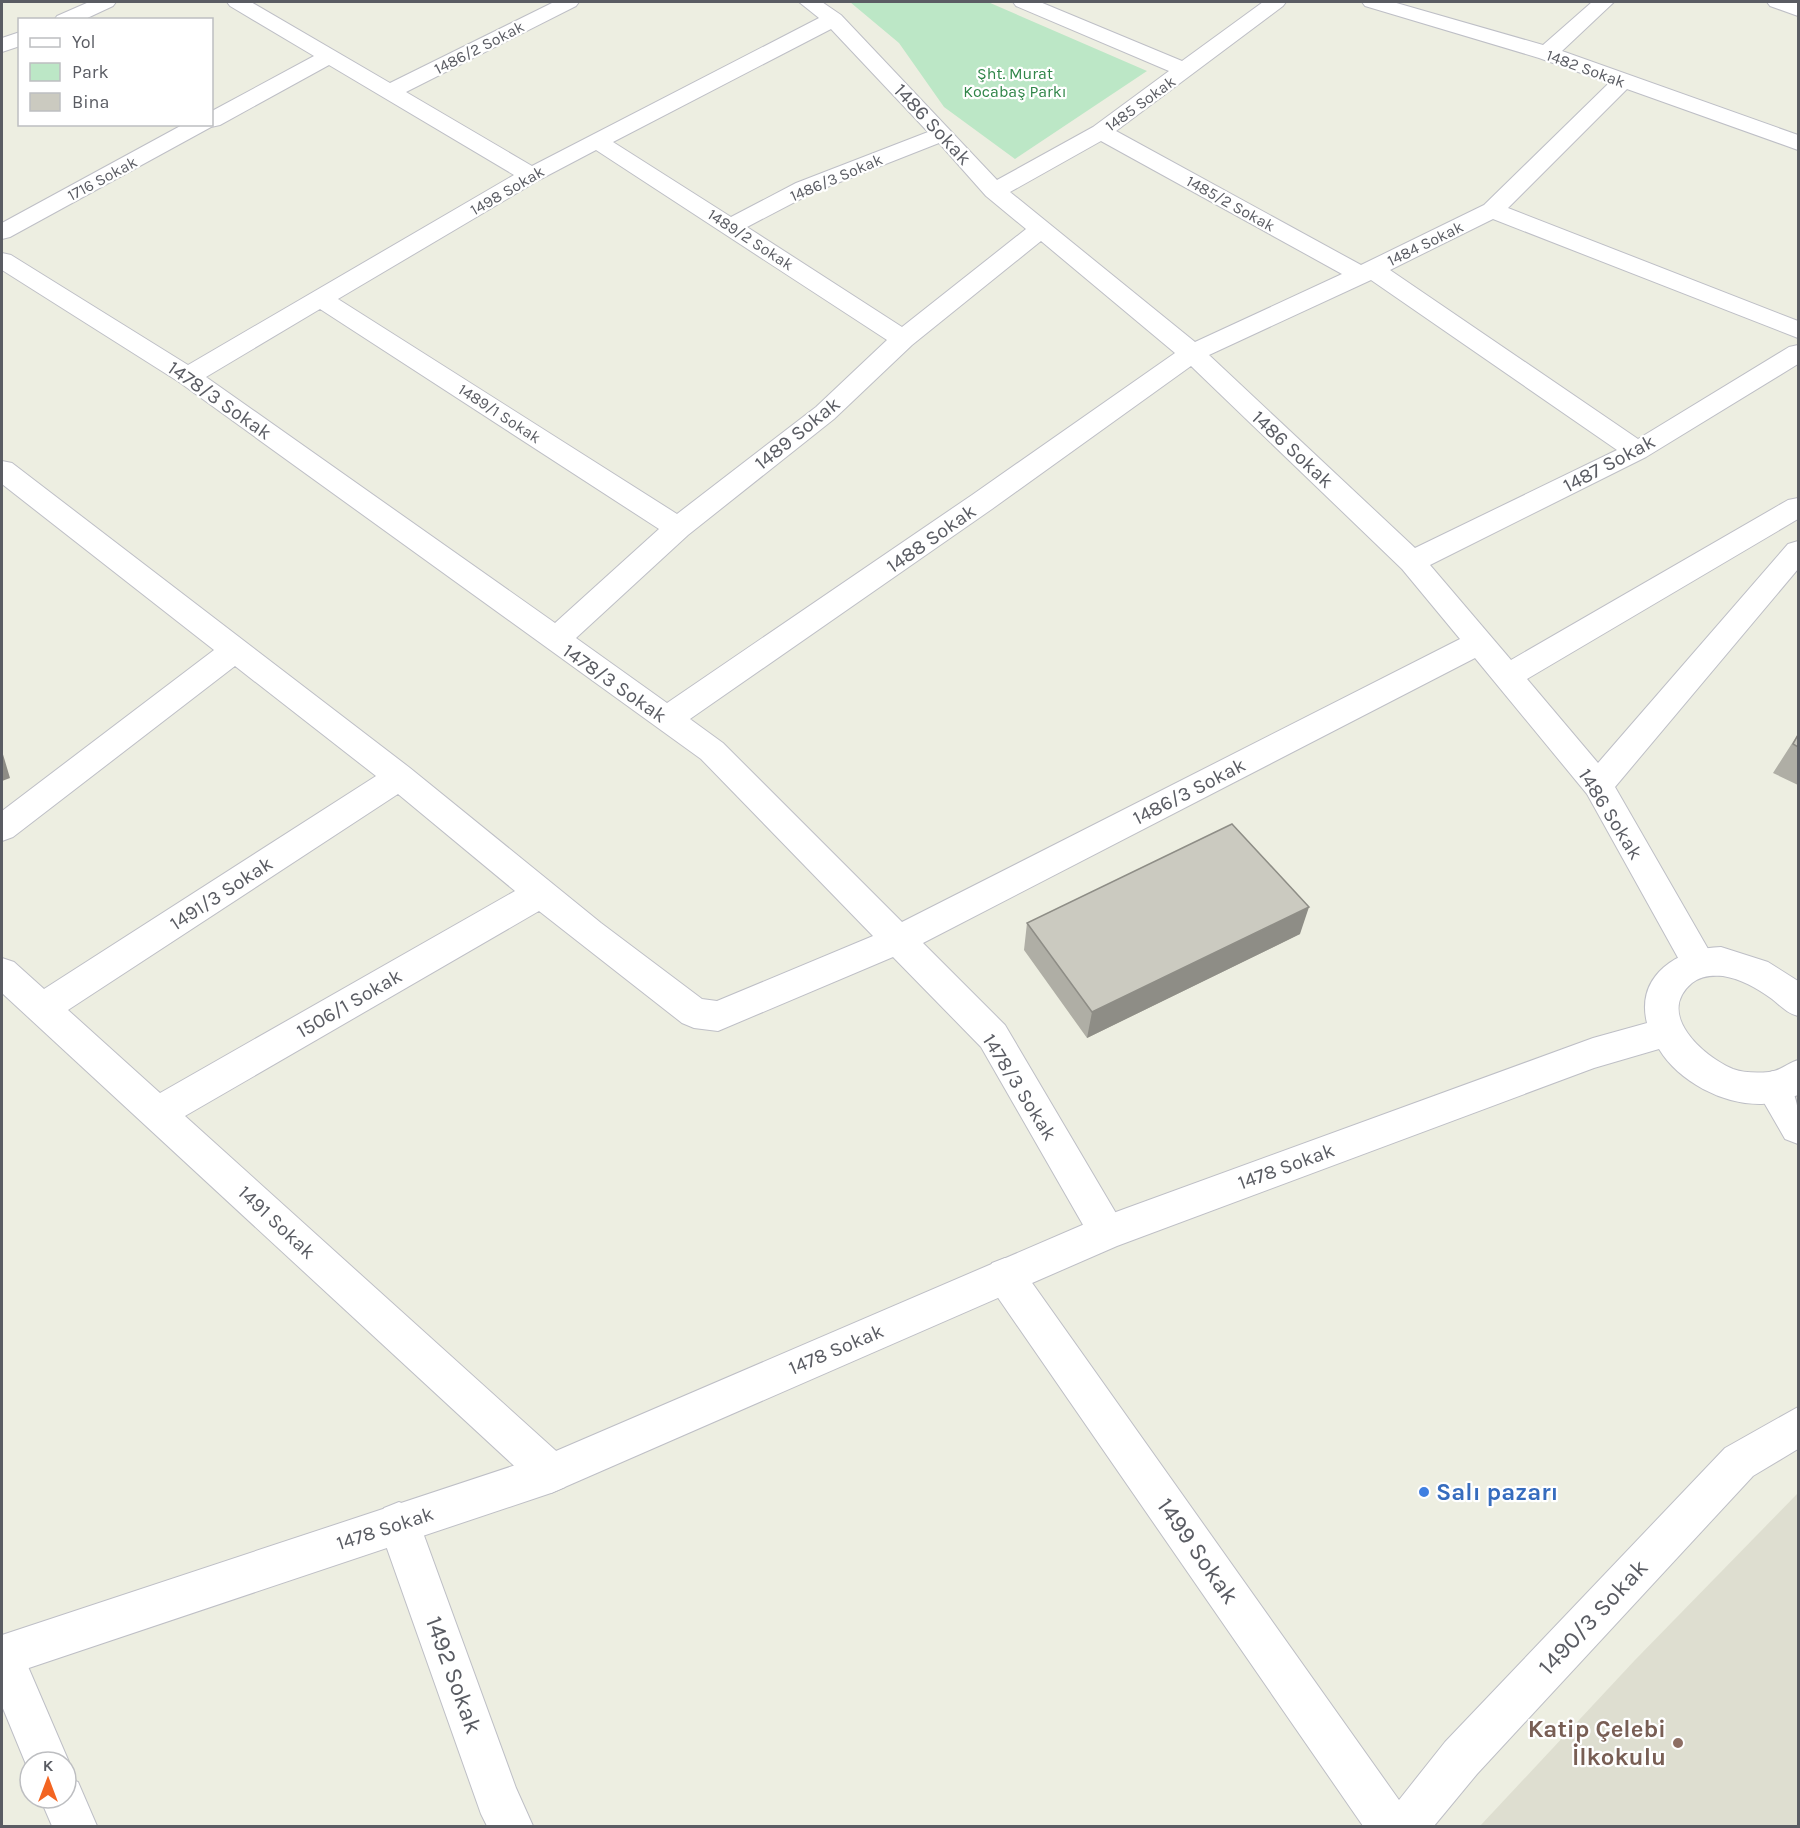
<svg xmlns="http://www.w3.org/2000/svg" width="1800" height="1828" font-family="Karla,sans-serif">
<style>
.education{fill:#deded0}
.green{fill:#bce7c6}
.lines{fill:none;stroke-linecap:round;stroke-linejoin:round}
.minor-casing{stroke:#bebfc6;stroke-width:2}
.tertiary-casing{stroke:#bebfc6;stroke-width:2}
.minor{fill:#fff;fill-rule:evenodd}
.tertiary{fill:#fff;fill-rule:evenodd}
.wall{fill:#afaea5}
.shaded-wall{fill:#8e8d86}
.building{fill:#cbcac0;stroke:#8e8d86;stroke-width:1.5}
.shop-dot{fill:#3f7fe0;stroke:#fff;stroke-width:2}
.education-dot{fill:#8d6e63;stroke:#fff;stroke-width:2}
.labels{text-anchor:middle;stroke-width:4.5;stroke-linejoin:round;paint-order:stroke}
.far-street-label{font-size:16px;fill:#5a5c63;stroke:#fff}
.far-park-label{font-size:16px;fill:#2f8548;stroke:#fff}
.street-label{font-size:20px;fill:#5a5c63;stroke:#fff}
.near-shop-label{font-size:24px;font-weight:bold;fill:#366cbe;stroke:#fff;text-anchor:start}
.near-street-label{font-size:24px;fill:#5a5c63;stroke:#fff}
.near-education-label{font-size:24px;font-weight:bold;fill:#785e54;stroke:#fff;text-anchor:end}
</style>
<rect width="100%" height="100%" fill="#edeee1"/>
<path class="education" d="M1798 1493V1826H1480L1635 1660Z"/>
<path class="green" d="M850 2H988L1147 71 1015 159 944 107 899 43Z"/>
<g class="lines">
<g class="minor-casing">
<path id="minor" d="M89 2H116L113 6 83 20H54L57 16Z
M227 2H251L390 83 554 2H579L576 6 406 92 532 166 819 18 799 2H822L841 15 997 180 1093 127 1169 71 1016 6 1013 2H1040L1182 61 1263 2H1286L1283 6 1116 131 1361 265 1484 205 1609 83 1539 58 1365 6 1362 2H1393L1543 45 1592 2H1614L1562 51 1798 135V150L1627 89 1508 208 1798 321V338L1493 219 1390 270 1638 439 1789 347 1798 345V364L1646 457 1430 565 1511 660 1788 500 1798 498V519L1527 679 1598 763 1788 544 1798 541V569L1615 787 1711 954 1716 964 1711 974 1699 978 1687 974 1587 794 1475 658 923 943 1005 1025 1120 1220 1126 1232 1120 1244 1107 1249 1094 1244 981 1047 893 957 718 1031 694 1028 682 1023 539 911 185 1116 565 1459 571 1473 565 1487 551 1493 537 1487 2 993V958L14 962 44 989 376 776 235 666 13 837 2 841V811L214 650 2 484V461L12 463 410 768 601 923 702 999 717 1001 873 936 701 759 179 382 2 270V253L11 255 188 365 514 175 329 65 220 125 211 127 10 237 2 239V223L184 124H212V111L314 56 230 6ZM831 29 928 132 796 183 731 217 613 142ZM1101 141 1342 274 1195 342 1010 192ZM939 143 986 196 1026 229 902 327 747 227 812 193ZM596 150 887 340 816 407 677 514 338 299 539 180ZM1041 241 1175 353 972 495 667 703 576 638 688 535 834 419 912 345ZM1371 280 1617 450 1415 548 1209 355ZM320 309 659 529 555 623 206 377ZM1191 366 1402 569 1460 639 902 922 723 743 690 719 992 509ZM398 794 515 891 160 1093 68 1010Z
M1767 2 1798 3V16L1770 6Z
M20 32V46L2 52V38Z
M1773 1071C1800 1083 1800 1117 1798 1144L1785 1139 1755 1087 1761 1076Z
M1005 1258 1018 1263 1399 1800 1445 1742 1725 1448 1798 1407V1449L1753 1476 1477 1774 1434 1826H1363L992 1289 986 1276 992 1263Z
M399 1502 414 1508 516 1788 533 1826H487L481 1814 378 1523 384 1508Z
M2 1635 17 1641 69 1762 66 1770V1762H30V1774L2 1706Z
M66 1777 78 1782 97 1826H52L40 1798H66Z"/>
</g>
<g class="tertiary-casing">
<path id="tertiary" d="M1721 947 1768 962 1798 981V1016C1787 1013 1782 1007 1772 999 1757 988 1741 979 1723 976 1711 975 1701 976 1692 983 1655 1014 1703 1056 1733 1069 1744 1073 1758 1073 1769 1072 1780 1071 1788 1063 1798 1060V1095C1786 1099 1775 1103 1762 1104 1724 1105 1679 1082 1659 1049L1594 1068 1117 1246 551 1493 2 1677V1635L549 1454 1094 1220 1593 1038 1647 1023C1635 975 1679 948 1721 947Z"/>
</g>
<use href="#minor" class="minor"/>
<use href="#tertiary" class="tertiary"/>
</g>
<path class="wall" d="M1798 734V785L1773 773Z
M1027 923 1300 934 1087 1038 1024 950Z"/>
<path class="shaded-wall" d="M2 751 10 778 2 781Z
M1309 907 1300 934 1087 1038 1092 1012Z"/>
<path class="building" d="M1798 735V747L1793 744Z
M1232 824 1309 907 1092 1012 1027 923Z"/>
<circle class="shop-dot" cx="1424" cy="1492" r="6"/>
<circle class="education-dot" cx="1678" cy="1743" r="6"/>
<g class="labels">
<g class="far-street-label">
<text transform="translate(479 47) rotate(-27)" y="6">1486/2 Sokak</text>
<text transform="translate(1586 68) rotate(20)" y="6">1482 Sokak</text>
<text transform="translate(1140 103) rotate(-36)" y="6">1485 Sokak</text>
<text transform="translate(836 177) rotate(-23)" y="6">1486/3 Sokak</text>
<text transform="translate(102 178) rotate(-28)" y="6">1716 Sokak</text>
<text transform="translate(507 190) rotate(-30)" y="6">1498 Sokak</text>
<text transform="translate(1231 203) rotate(29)" y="6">1485/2 Sokak</text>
<text transform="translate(751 239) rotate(33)" y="6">1489/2 Sokak</text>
<text transform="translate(1425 243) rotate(-26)" y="6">1484 Sokak</text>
<text transform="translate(500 413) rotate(33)" y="6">1489/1 Sokak</text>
</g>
<g class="far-park-label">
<text x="1015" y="79">Şht. Murat<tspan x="1015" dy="18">Kocabaş Parkı</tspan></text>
</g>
<g class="street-label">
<text transform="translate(933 124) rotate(47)" y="7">1486 Sokak</text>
<text transform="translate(220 400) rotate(35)" y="7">1478/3 Sokak</text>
<text transform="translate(797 433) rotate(-39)" y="7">1489 Sokak</text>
<text transform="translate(1293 449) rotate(43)" y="7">1486 Sokak</text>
<text transform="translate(1609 463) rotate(-28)" y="7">1487 Sokak</text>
<text transform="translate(931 538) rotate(-35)" y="7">1488 Sokak</text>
<text transform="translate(615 683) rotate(35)" y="7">1478/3 Sokak</text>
<text transform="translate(1189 791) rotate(-27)" y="7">1486/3 Sokak</text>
<text transform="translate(1611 814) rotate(58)" y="7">1486 Sokak</text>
<text transform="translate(221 893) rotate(-33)" y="7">1491/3 Sokak</text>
<text transform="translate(349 1003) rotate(-30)" y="7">1506/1 Sokak</text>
<text transform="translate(1020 1087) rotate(58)" y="7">1478/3 Sokak</text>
<text transform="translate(1286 1166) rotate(-20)" y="7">1478 Sokak</text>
<text transform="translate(277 1222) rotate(43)" y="7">1491 Sokak</text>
<text transform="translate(836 1349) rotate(-23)" y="7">1478 Sokak</text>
<text transform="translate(385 1528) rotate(-18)" y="7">1478 Sokak</text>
</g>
<g class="near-shop-label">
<text x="1436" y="1500">Salı pazarı</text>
</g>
<g class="near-street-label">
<text transform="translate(1198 1551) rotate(55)" y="8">1499 Sokak</text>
<text transform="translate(1593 1617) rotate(-47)" y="8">1490/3 Sokak</text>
<text transform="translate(454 1675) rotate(70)" y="8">1492 Sokak</text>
</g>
<g class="near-education-label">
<text x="1666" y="1737">Katip Çelebi<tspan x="1666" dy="28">İlkokulu</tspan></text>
</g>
</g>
<rect width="1800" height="1828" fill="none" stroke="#5a5c63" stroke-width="6"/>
<rect x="18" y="18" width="195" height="108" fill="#ffffff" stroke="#bdbec1" stroke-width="1.5"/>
<rect x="30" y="38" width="30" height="9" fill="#ffffff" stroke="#bdbec1" stroke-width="1.5"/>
<text x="72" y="48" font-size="18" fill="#5a5c63">Yol</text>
<rect x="30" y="63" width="30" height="18" fill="#bce7c6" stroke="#bdbec1" stroke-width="1.5"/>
<text x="72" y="78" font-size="18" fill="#5a5c63">Park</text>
<rect x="30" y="93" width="30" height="18" fill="#cbcac0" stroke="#bdbec1" stroke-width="1.5"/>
<text x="72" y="108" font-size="18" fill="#5a5c63">Bina</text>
<g transform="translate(48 1780)"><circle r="28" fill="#ffffff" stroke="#bdbec1" stroke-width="1.5"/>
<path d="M0-4.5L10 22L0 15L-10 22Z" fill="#f36522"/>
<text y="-9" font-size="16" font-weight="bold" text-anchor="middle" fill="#5a5c63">K</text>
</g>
</svg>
